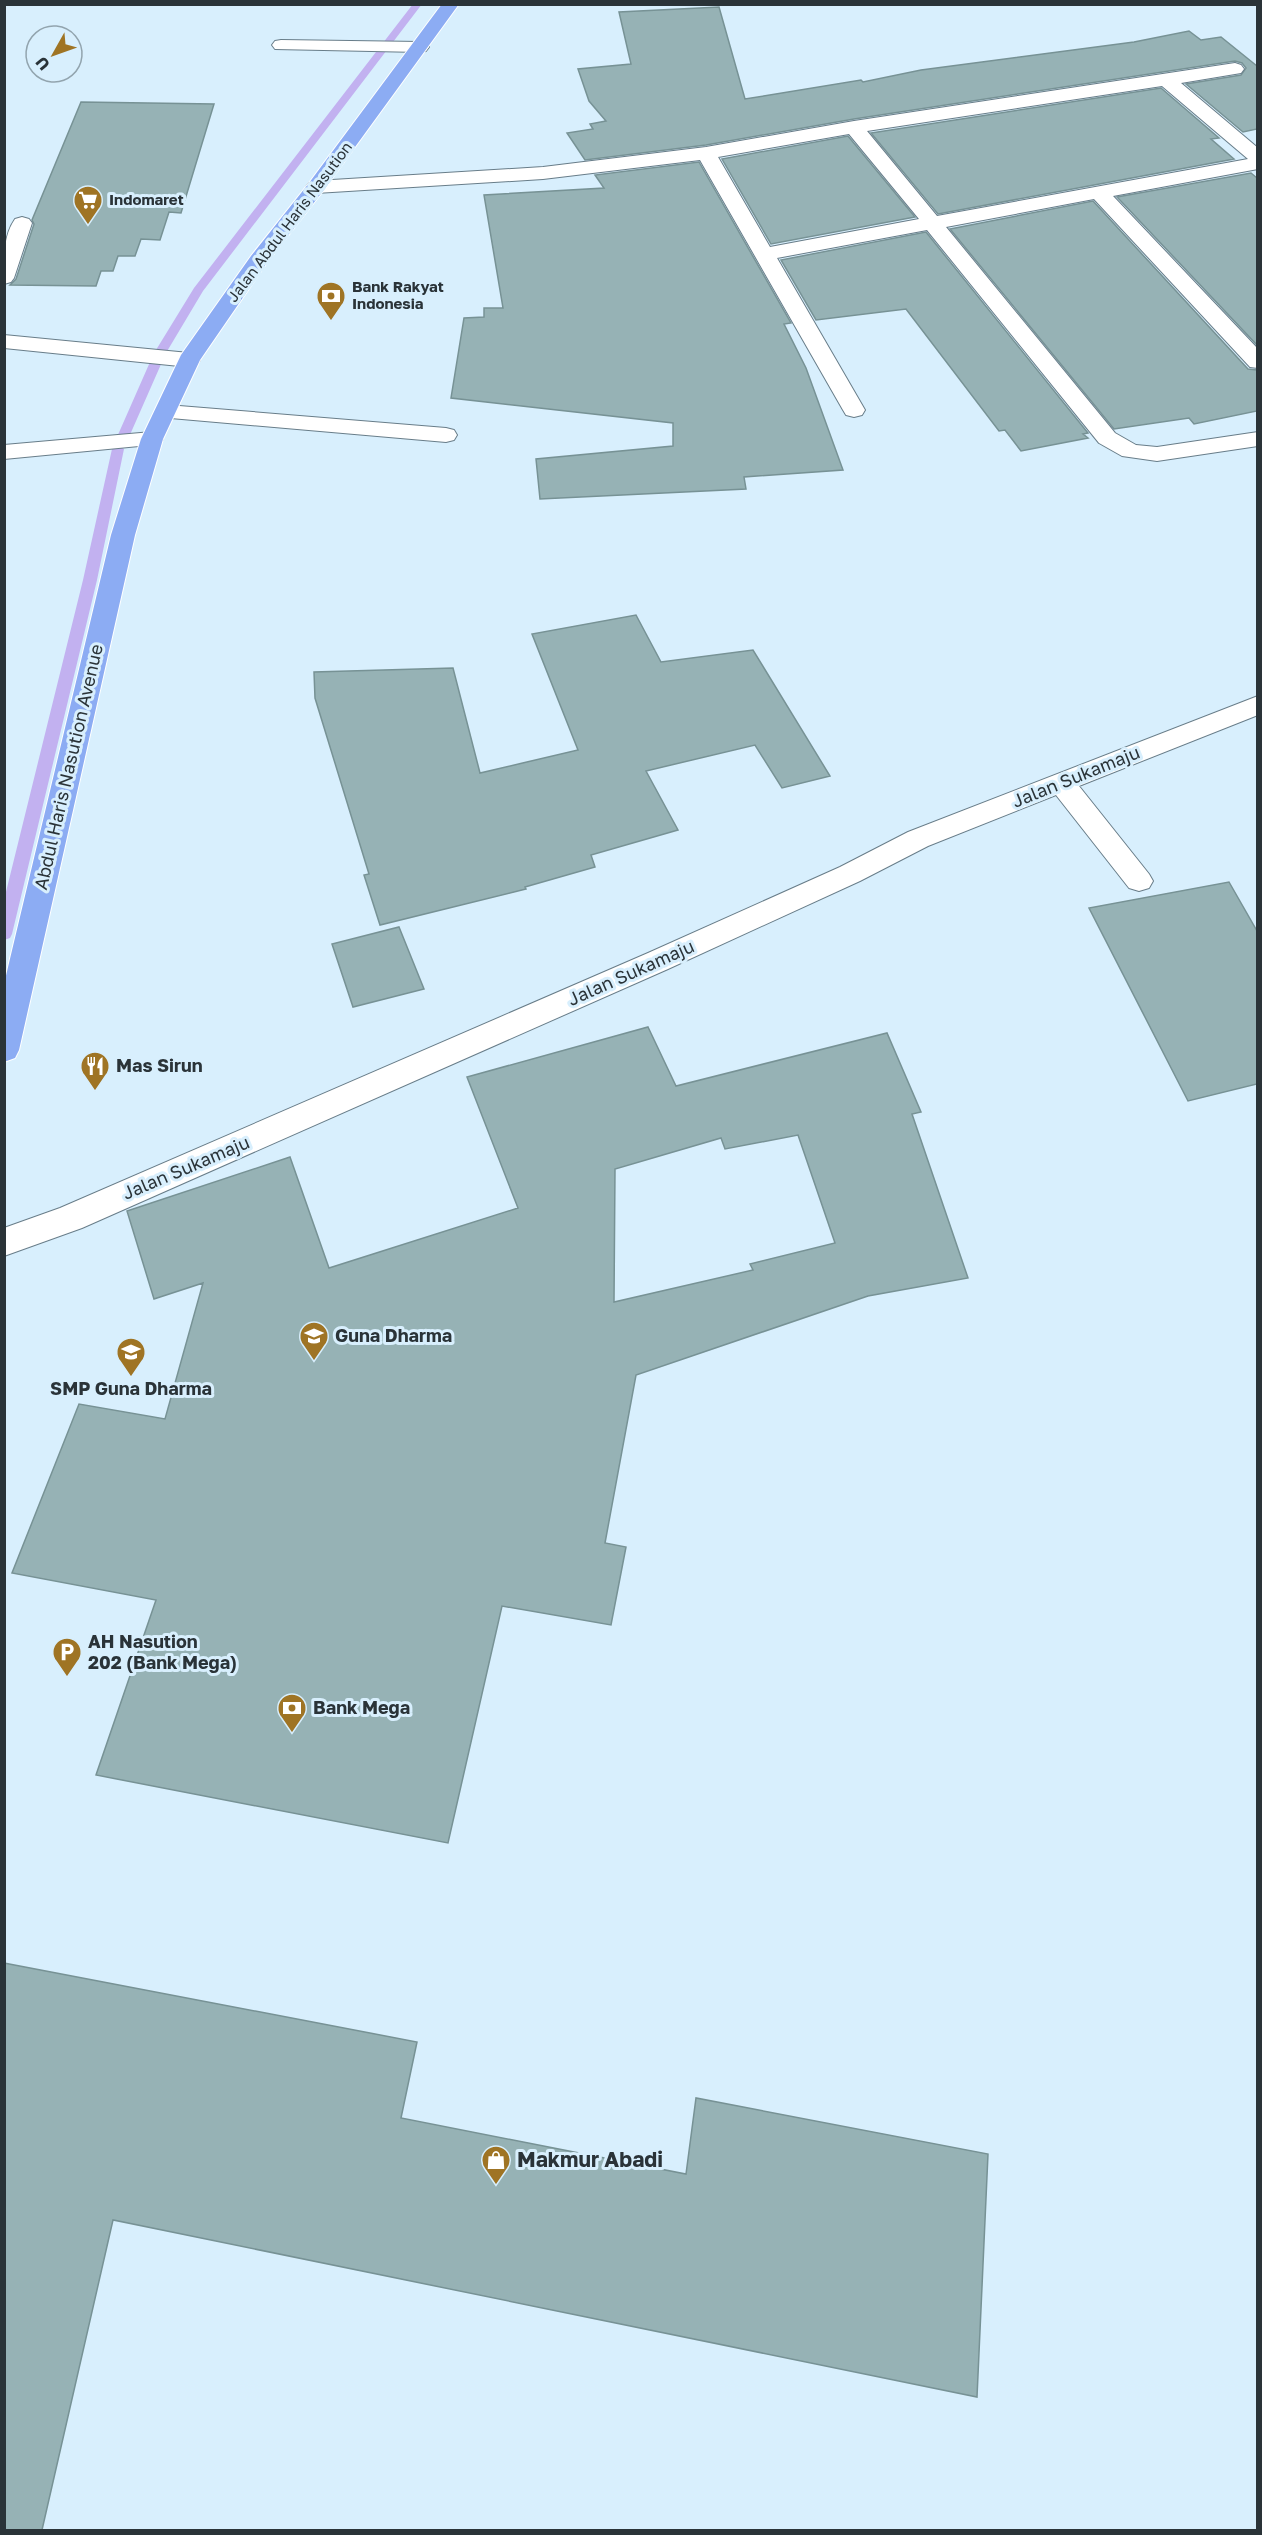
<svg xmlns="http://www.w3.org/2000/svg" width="1262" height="2535" font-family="'Golos Text',sans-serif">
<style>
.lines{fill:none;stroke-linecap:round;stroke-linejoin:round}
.stream{fill:#c2b1f0;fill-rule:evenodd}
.building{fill:#96b2b5;stroke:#779295;stroke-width:1.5;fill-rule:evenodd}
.minor-casing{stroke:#687d89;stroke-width:2}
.highway-casing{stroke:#fff;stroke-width:2}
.minor{fill:#fff;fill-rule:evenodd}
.highway{fill:#8cacf3;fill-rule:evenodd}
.labels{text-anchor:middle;stroke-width:6;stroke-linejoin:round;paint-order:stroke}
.far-poi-label{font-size:15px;font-weight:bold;fill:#2a3338;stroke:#d8effd;text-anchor:start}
.far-street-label{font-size:15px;fill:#2a3338;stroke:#d8effd}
.street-label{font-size:18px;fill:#2a3338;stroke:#d8effd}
.poi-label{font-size:18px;font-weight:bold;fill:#2a3338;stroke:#d8effd;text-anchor:start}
.near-poi-label{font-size:21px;font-weight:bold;fill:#2a3338;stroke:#d8effd;text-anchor:start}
</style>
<rect width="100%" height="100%" fill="#d8effd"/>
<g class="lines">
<path class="stream" d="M413 4H422L203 291 166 353H158L156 350 194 288Z
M156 358 162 362 129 437 127 440H119L117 437 150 362Z
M118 445 124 449 97 580 12 934 10 938 4 940V900L83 580 112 449Z"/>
</g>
<path class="building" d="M719 7 745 99 861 80 863 82 921 70 1134 42 1189 31 1201 40 1221 37 1257 66V129L1243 132 1186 84 1241 75 1246 68 1242 63 1235 61 854 119 706 145 585 160 567 133 593 129 590 124 606 121 589 101 578 69 631 64 619 12Z
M1161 88 1219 138 1211 139 1234 159 938 214 871 133Z
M81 102 214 104 181 213 169 212 160 240 141 239 135 256H118L113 271H101L96 286 10 285 16 279 34 224 32 220Z
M848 136 915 217 771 244 722 159Z
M699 162 791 323 784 324 806 368 843 470 744 477 746 489 540 499 536 459 673 446V423L451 398 464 318 484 317V308H503L484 195 604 188 595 175Z
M1251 173 1257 178V345L1117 197Z
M1093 201 1248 369 1257 370V411L1194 424 1189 418 1114 429 950 229Z
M926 232 1088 433 1083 434 1088 438 1021 451 1005 430 999 431 906 309 816 320 781 260Z
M636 615 661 662 753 650 830 776 782 788 755 745 646 771 678 830 591 855 595 867 525 887 526 889 380 925 364 875 369 874 315 698 314 672 453 668 480 773 578 750 532 634Z
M1229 882 1257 931V1084L1188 1101 1089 908Z
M399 927 424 989 353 1007 332 944Z
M648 1027 676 1086 887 1033 921 1112 912 1114 968 1278 868 1296 636 1375 605 1543 626 1547 611 1625 502 1606 448 1843 96 1775 156 1600 12 1573 79 1404 165 1419 203 1283 154 1299 127 1211 290 1157 329 1268 518 1208 467 1077ZM798 1135 835 1243 750 1264 753 1270 614 1302 615 1169 721 1138 725 1149Z
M4 1963 417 2042 401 2118 686 2174 696 2098 988 2154 977 2397 113 2220 42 2530H4Z"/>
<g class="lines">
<g class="minor-casing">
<path id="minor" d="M281 40 420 42 426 43 429 47 426 51 420 52 275 49 272 45 275 41Z
M1235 63 1241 65 1244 69 1241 73 1181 83 1258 148V169L1113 196 1258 349V368L1250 367 1094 199 946 227 1115 433 1136 445 1157 447 1258 432V446L1157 461 1122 456 1099 443 927 230 777 258 865 410 862 415 854 417 846 415 843 410 700 160 543 179 316 193 309 191 306 187 309 183 316 181 543 167 706 147 854 121ZM1162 86 1248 159 937 216 867 131ZM849 134 919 219 770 247 718 157Z
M22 217 29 219 32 223 14 278 11 282 4 284C4 262 2 238 15 219Z
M4 335 189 353 197 355 200 360 197 365 189 367 4 348Z
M167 405 446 428 454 430 457 435 454 440 446 442 159 417 156 412 159 407Z
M152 432 160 434 163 439 160 444 4 459V445Z
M1258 696V715L1079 786 1149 874 1153 881 1149 888 1139 891 1129 888 1056 795 928 846 860 881 668 969 82 1228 4 1256V1228L60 1208 648 953 840 867 908 832Z"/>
</g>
<g class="highway-casing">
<path id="highway" d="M442 4H459L323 191 266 264 200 360 163 439 135 535 19 1050 15 1058 4 1062V984L111 535 141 439 181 355 251 256 309 183Z"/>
</g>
<use href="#minor" class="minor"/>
<use href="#highway" class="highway"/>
</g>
<defs>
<g id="supermarket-pin" transform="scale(1.5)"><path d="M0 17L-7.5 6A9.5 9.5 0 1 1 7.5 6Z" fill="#9f7424" stroke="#d8effd"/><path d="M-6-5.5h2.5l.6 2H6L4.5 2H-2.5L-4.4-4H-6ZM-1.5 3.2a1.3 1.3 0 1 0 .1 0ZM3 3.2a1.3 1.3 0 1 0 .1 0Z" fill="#fff"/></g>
<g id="bank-pin" transform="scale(1.5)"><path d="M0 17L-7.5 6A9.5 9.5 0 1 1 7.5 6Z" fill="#9f7424" stroke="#d8effd"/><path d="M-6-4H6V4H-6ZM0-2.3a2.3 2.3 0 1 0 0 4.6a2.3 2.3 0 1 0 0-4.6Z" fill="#fff"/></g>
<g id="restaurant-pin" transform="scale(1.5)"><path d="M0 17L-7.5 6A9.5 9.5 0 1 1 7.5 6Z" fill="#9f7424" stroke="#d8effd"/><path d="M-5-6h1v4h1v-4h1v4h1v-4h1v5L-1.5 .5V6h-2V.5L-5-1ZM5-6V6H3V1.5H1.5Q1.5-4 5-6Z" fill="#fff"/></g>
<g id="school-pin" transform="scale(1.5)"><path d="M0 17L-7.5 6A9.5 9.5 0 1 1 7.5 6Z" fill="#9f7424" stroke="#d8effd"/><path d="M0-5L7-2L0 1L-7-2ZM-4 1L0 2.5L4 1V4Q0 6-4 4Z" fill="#fff"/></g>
<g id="parking-pin" transform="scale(1.5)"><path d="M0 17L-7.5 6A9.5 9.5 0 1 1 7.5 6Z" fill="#9f7424" stroke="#d8effd"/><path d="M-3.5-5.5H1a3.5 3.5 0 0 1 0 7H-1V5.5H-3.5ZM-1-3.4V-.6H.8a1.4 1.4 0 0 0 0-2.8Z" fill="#fff"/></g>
<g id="shop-pin" transform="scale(1.5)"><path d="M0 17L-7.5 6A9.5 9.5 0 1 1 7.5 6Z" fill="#9f7424" stroke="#d8effd"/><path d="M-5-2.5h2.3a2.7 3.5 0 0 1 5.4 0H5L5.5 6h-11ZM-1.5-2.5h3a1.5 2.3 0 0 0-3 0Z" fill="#fff"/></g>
</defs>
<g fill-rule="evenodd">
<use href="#supermarket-pin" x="88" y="200"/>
<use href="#bank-pin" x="331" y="296"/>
<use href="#restaurant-pin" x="95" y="1066"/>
<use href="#school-pin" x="314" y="1336"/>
<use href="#school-pin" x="131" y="1352"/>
<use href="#parking-pin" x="67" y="1652"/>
<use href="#bank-pin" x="292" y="1708"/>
<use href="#shop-pin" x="496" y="2160"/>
</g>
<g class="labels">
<g class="far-poi-label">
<text x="109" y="205">Indomaret</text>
<text x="352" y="292">Bank Rakyat<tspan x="352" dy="17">Indonesia</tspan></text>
</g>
<g class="far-street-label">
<text transform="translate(290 222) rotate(-53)" y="5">Jalan Abdul Haris Nasution</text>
</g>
<g class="street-label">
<text transform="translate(69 767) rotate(-77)" y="6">Abdul Haris Nasution Avenue</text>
<text transform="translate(1076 777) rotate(-22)" y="6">Jalan Sukamaju</text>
<text transform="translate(631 973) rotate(-24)" y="6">Jalan Sukamaju</text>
<text transform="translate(186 1168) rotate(-23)" y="6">Jalan Sukamaju</text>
</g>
<g class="poi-label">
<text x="116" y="1072">Mas Sirun</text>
<text x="335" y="1342">Guna Dharma</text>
<text x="131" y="1395" text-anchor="middle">SMP Guna Dharma</text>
<text x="88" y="1648">AH Nasution<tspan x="88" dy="21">202 (Bank Mega)</tspan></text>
<text x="313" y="1714">Bank Mega</text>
</g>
<g class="near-poi-label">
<text x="517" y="2167">Makmur Abadi</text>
</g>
</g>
<rect width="1262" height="2535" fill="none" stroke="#2a3338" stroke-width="12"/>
<g transform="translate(54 54) rotate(230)"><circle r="28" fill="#d8effd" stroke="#92a4ae" stroke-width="1.5"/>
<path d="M0-4.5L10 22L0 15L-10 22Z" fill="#9f7424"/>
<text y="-9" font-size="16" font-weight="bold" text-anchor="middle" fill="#2a3338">U</text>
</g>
</svg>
